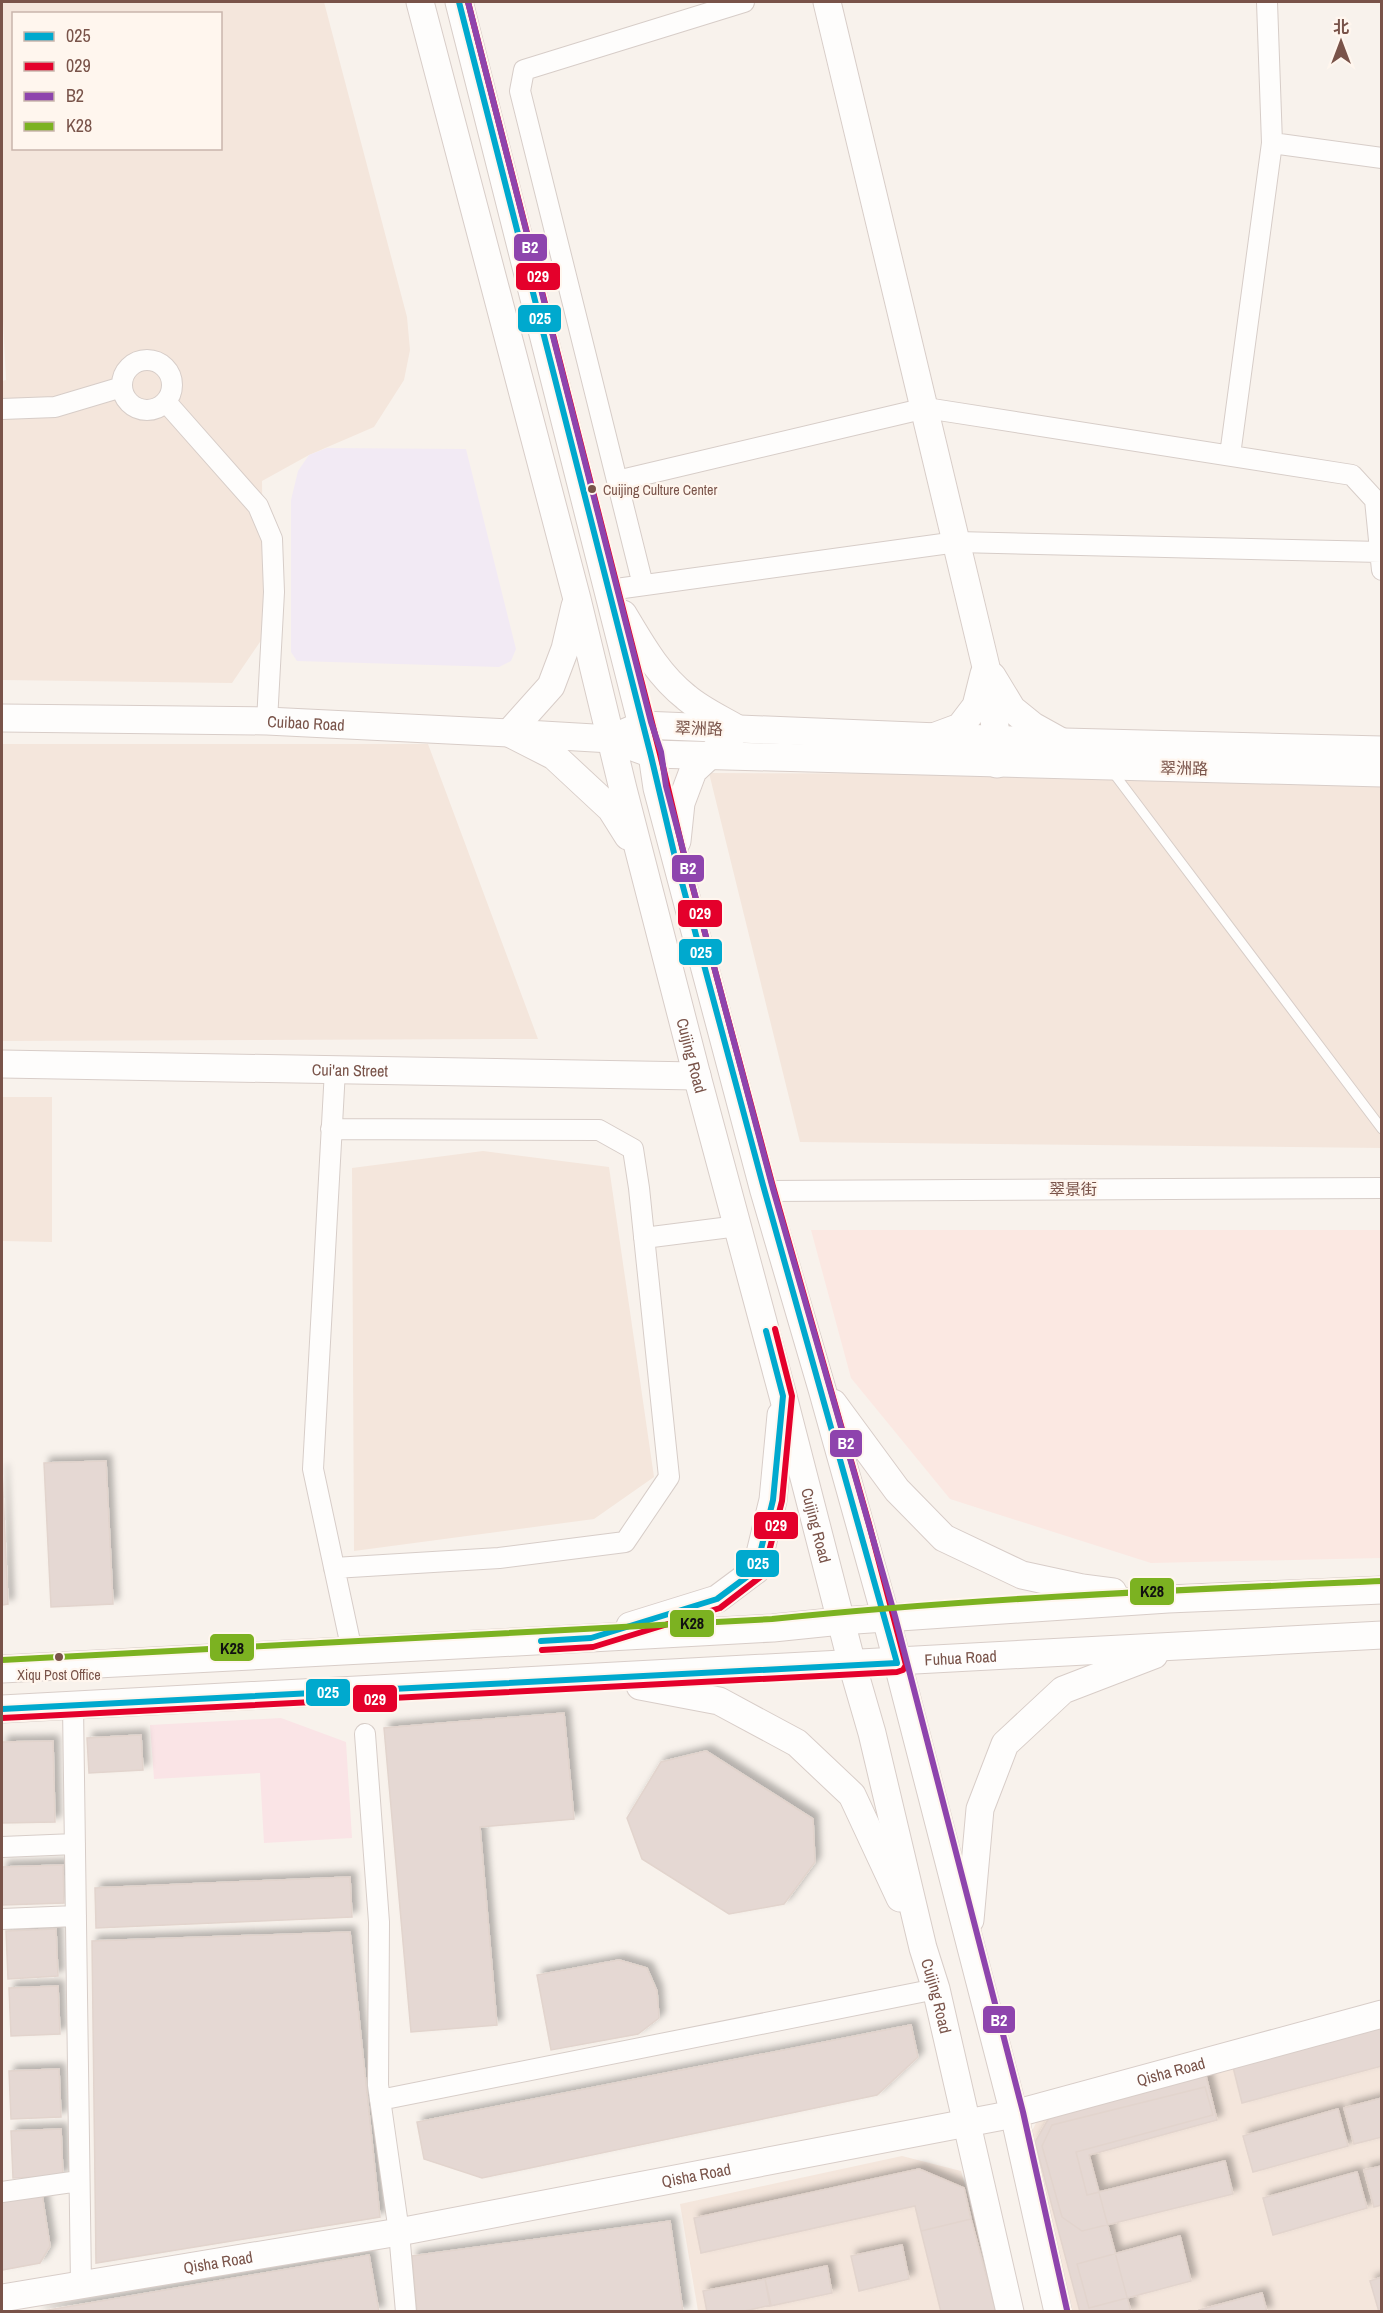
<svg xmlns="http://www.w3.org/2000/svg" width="1383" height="2313" font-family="'Archivo Narrow','Noto Sans SC',sans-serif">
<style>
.residential{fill:#f4e6dc;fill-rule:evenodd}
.commercial{fill:#fbe8e2}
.education{fill:#f2eaf4}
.medical{fill:#fae4e6}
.building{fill:#e5d8d3;stroke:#e2d4cd;stroke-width:1.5;filter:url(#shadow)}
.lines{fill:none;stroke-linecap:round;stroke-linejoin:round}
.lane-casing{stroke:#d7cdc8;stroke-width:11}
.street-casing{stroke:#d7cdc8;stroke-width:22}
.secondary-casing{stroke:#d8cdc8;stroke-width:29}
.lane{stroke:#fefdfc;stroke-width:9}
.street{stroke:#fefdfc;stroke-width:20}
.secondary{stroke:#fefdfc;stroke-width:27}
.bus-1-casing{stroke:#fff6ee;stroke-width:10}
.bus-2-casing{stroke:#fff6ee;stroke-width:10}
.bus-3-casing{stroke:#fff6ee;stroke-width:10}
.bus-4-casing{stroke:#fff6ee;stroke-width:10}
.bus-1{stroke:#00a9ce;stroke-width:6}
.bus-2{stroke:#e4002b;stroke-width:6}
.bus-3{stroke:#8e44ad;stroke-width:6}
.bus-4{stroke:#7cb221;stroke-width:6}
.bus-dot{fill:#795349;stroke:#fff6ee;stroke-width:2}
.labels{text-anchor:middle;stroke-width:4.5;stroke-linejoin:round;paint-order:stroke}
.bus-label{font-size:14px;fill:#795349;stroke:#fff6ee;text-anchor:start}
.street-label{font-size:16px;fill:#795349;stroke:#fff6ee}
.line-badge{stroke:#fff6ee;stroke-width:2}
.badge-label{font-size:16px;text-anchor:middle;font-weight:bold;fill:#fff}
.pale-badge-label{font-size:16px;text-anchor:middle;font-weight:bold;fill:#111}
</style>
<defs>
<filter id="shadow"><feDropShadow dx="5.5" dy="-5.5" stdDeviation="3" flood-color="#0004"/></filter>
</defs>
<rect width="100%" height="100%" fill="#f8f2ec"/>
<path class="residential" d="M2 2H324L407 317 410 350 404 380 374 427 309 455 262 481 264 636 232 683 2 680V381L6 380 2 301ZM14 14H220V148H14Z
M2 744H428L538 1039 2 1041Z
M709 773 1381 775V1148L800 1142Z
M2 1097H52V1242L2 1241Z
M483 1151 609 1167 654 1477 594 1519 354 1551 352 1168Z
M1381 2021V2311H1073L1029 2137 1039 2117Z
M902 2156 961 2171 1000 2311H698L680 2204Z"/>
<path class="commercial" d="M811 1230H1381V1558L1151 1563 950 1499 851 1378Z"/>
<path class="education" d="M327 448 466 449 516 649 511 661 499 667 297 661 291 652V500L298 471 309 455Z"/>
<path class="medical" d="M281 1718 346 1742 352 1838 264 1843 260 1773 154 1779 150 1725Z"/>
<path class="building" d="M106 1461 113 1604 51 1607 44 1463Z
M2 1469 8 1604 2 1605Z
M564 1713 574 1819 480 1827 497 2025 411 2032 384 1728Z
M141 1735 143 1770 89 1773 87 1738Z
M53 1741 55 1822 2 1823V1742Z
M706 1751 813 1819 815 1862 784 1904 729 1914 642 1859 627 1818 661 1762Z
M63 1865 64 1903 2 1905V1867Z
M350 1877 352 1917 96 1928 95 1888Z
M56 1929 58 1976 8 1979 6 1931Z
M350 1932 380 2217 96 2263 92 1941Z
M619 1960 647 1968 657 1991 659 2018 638 2034 551 2050 537 1975Z
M58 1986 60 2034 11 2036 9 1988Z
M911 2025 918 2057 877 2095 482 2178 424 2159 417 2122Z
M1382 2027V2066L1242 2103 1233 2067Z
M59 2069 61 2117 11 2119 9 2071Z
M1206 2076 1217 2120 1089 2155 1131 2312H1080L1035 2142 1049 2118Z
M1205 2087 1213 2115 1076 2152 1087 2195 1225 2161 1233 2194 1082 2231 1062 2217 1042 2146 1052 2125Z
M1382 2098V2137L1354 2144 1344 2108Z
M1338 2109 1348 2146 1253 2172 1243 2136Z
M61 2129 63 2176 13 2178 11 2131Z
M1382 2166V2205L1374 2207 1364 2170Z
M919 2169 964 2188 971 2219 921 2231 915 2206 701 2253 694 2218Z
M1357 2172 1367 2208 1273 2235 1263 2198Z
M42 2194 50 2246 40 2263 2 2270V2201Z
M971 2219 996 2312H941L921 2231Z
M670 2221 683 2312H417L412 2256Z
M1180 2236 1191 2281 1089 2308 1077 2264Z
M902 2245 909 2279 859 2291 851 2256Z
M369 2255 379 2312H37Z
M827 2266 832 2293 770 2306 765 2279Z
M1382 2277V2312H1379L1370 2281Z
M765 2279 771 2305 740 2312H707L703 2291Z
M1262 2293 1267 2312H1200L1199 2310Z"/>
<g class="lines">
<g class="lane-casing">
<path id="lane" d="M1112 771 1382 1129"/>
</g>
<g class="street-casing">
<path id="street" d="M1272 143 1382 158
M122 385a25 25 0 1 1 50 0a25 25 0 1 1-50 0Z
M166 402 258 506 272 539 274 592 267 721
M2 409 55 407 122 387
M1230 455 1272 143 1267 2
M617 481 926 408 1352 475 1375 500 1382 570
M643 585 520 91 524 70 744 2
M609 590 957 542 1381 552
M335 1070 313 1469 352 1651
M331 1129 599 1130 633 1149 639 1188 669 1477 625 1542 499 1558 334 1568
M764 1191 1382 1188
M644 1238 738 1226
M73 1706 81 2285
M365 1734 379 1922 378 2085 399 2232 406 2312
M2 1847 75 1844
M2 1919 76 1916
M380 2100 936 1989
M2 2192 79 2181"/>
</g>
<g class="secondary-casing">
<g id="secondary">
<path id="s1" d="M420 2 577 599 623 789 697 1076 783 1396 852 1664 872 1733 923 1948 936 1989 1010 2312"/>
<path d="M459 2 642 725 652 754 657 788 764 1191 822 1389 886 1618 1014 2114 1058 2312"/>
<path d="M827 2 986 667 997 740V764"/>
<path d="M575 606 565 649 551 686 509 733 554 756 611 809 628 836"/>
<path d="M623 614C641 644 658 675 686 697 701 710 721 719 738 729L693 771 681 803 677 841"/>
<path d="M992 676 1012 709 1033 726 1060 741"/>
<path id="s2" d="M2 718 267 721 509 733 611 739 652 754 1382 773"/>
<path d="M626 732 642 725 1064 742 1382 750"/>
<path d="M933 737 960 727 976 706 984 674"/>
<path id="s3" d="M2 1064 697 1076"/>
<path d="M833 1403 897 1490 944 1538 1022 1575 1082 1588 1113 1592"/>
<path d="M630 1626 717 1599 756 1570 773 1500 781 1415"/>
<path d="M2 1669 591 1638 773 1628 841 1621 1168 1599 1382 1590"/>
<path d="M640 1686 719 1701 797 1743 852 1795 900 1898"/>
<path id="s4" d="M2 1709 1382 1635"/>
<path d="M970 1920 980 1809 1005 1744 1063 1690 1154 1655"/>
<path id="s5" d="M2 2298 399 2232 1014 2114 1382 2014"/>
</g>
</g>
<use href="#lane" class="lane"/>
<use href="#street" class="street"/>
<use href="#secondary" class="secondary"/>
<g class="bus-1-casing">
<path id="bus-1" d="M541 1641 591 1638 717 1599 756 1570 773 1500 783 1396 766 1331
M2 1709 897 1663 763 1185 674 853 651 756 459 2"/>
</g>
<g class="bus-2-casing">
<path id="bus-2" d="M542 1650 593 1647 720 1608 763 1575 782 1501 792 1396 775 1329
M2 1718 897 1672 903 1670 906 1665 869 1524 772 1183 683 851 660 754 468 2"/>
</g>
<g class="bus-3-casing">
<path id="bus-3" d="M468 2 651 722 661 752 666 786 773 1189 895 1616 1023 2112 1067 2310"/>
</g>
<g class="bus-4-casing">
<path id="bus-4" d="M2 1660 772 1619C975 1598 1178 1590 1382 1581"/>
</g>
<use href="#bus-1" class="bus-1"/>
<use href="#bus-2" class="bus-2"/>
<use href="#bus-3" class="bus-3"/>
<use href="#bus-4" class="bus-4"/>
</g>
<g class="bus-dot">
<circle cx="592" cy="489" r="5"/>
<circle cx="59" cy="1657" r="5"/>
</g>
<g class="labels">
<g class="bus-label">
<text x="603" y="495">Cuijing Culture Center</text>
<text x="59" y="1680" text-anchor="middle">Xiqu Post Office</text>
</g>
<g class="street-label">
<text dy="6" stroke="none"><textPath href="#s2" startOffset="304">Cuibao Road</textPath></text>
<text transform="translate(699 728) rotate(2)" y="6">翠洲路</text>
<text transform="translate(1184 768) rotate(1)" y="6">翠洲路</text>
<text dy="6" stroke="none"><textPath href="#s1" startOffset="1088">Cuijing Road</textPath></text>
<text dy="6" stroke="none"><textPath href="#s3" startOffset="348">Cui'an Street</textPath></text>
<text x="1073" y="1195">翠景街</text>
<text dy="6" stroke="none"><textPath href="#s1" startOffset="1574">Cuijing Road</textPath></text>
<text dy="6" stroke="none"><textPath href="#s4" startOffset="960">Fuhua Road</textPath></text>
<text dy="6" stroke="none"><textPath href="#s1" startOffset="2060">Cuijing Road</textPath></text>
<text dy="6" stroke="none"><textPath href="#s5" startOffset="1191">Qisha Road</textPath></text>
<text dy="6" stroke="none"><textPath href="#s5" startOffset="705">Qisha Road</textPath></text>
<text dy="6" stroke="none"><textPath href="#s5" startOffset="219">Qisha Road</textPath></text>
</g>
</g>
<g class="line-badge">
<rect x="513" y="233" width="35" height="29" rx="6" fill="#8e44ad"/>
<rect x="515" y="262" width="46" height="29" rx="6" fill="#e4002b"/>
<rect x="517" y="304" width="45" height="29" rx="6" fill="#00a9ce"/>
<rect x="671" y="854" width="34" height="29" rx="6" fill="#8e44ad"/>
<rect x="677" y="899" width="46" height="29" rx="6" fill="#e4002b"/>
<rect x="678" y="938" width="45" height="28" rx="6" fill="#00a9ce"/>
<rect x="829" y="1429" width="34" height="29" rx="6" fill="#8e44ad"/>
<rect x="753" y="1511" width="46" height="29" rx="6" fill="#e4002b"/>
<rect x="735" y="1549" width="45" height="29" rx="6" fill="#00a9ce"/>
<rect x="1129" y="1577" width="46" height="29" rx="6" fill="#7cb221"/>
<rect x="669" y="1609" width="46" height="29" rx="6" fill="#7cb221"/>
<rect x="209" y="1633" width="46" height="29" rx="6" fill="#7cb221"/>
<rect x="305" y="1678" width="46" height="29" rx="6" fill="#00a9ce"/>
<rect x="352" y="1684" width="46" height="29" rx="6" fill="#e4002b"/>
<rect x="982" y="2005" width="34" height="29" rx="6" fill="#8e44ad"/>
</g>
<g class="badge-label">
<text x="530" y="253">B2</text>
<text x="538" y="282">029</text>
<text x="540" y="324">025</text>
<text x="688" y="874">B2</text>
<text x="700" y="919">029</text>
<text x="701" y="958">025</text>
<text x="846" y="1449">B2</text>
<text x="776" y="1531">029</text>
<text x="758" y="1569">025</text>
<text x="328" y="1698">025</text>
<text x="375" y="1705">029</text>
<text x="999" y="2026">B2</text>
</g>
<g class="pale-badge-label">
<text x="1152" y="1597">K28</text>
<text x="692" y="1629">K28</text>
<text x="232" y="1654">K28</text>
</g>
<rect width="1383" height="2313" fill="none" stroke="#795349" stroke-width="6"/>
<rect x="12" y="12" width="210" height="138" fill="#fff6ee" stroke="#c9b5ac" stroke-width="1.5"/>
<rect x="24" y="32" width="30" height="9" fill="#00a9ce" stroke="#c9b5ac" stroke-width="1.5"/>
<text x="66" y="42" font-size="18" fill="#795349">025</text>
<rect x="24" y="62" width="30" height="9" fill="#e4002b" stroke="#c9b5ac" stroke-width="1.5"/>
<text x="66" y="72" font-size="18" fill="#795349">029</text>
<rect x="24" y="92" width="30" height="9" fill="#8e44ad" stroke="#c9b5ac" stroke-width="1.5"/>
<text x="66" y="102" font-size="18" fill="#795349">B2</text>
<rect x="24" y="122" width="30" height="9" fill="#7cb221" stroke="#c9b5ac" stroke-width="1.5"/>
<text x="66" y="132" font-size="18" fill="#795349">K28</text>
<g transform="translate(1341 42)" stroke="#fff6ee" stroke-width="4.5" paint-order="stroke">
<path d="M0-4.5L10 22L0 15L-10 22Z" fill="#795349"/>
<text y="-9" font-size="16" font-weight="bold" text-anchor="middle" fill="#795349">北</text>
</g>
</svg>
